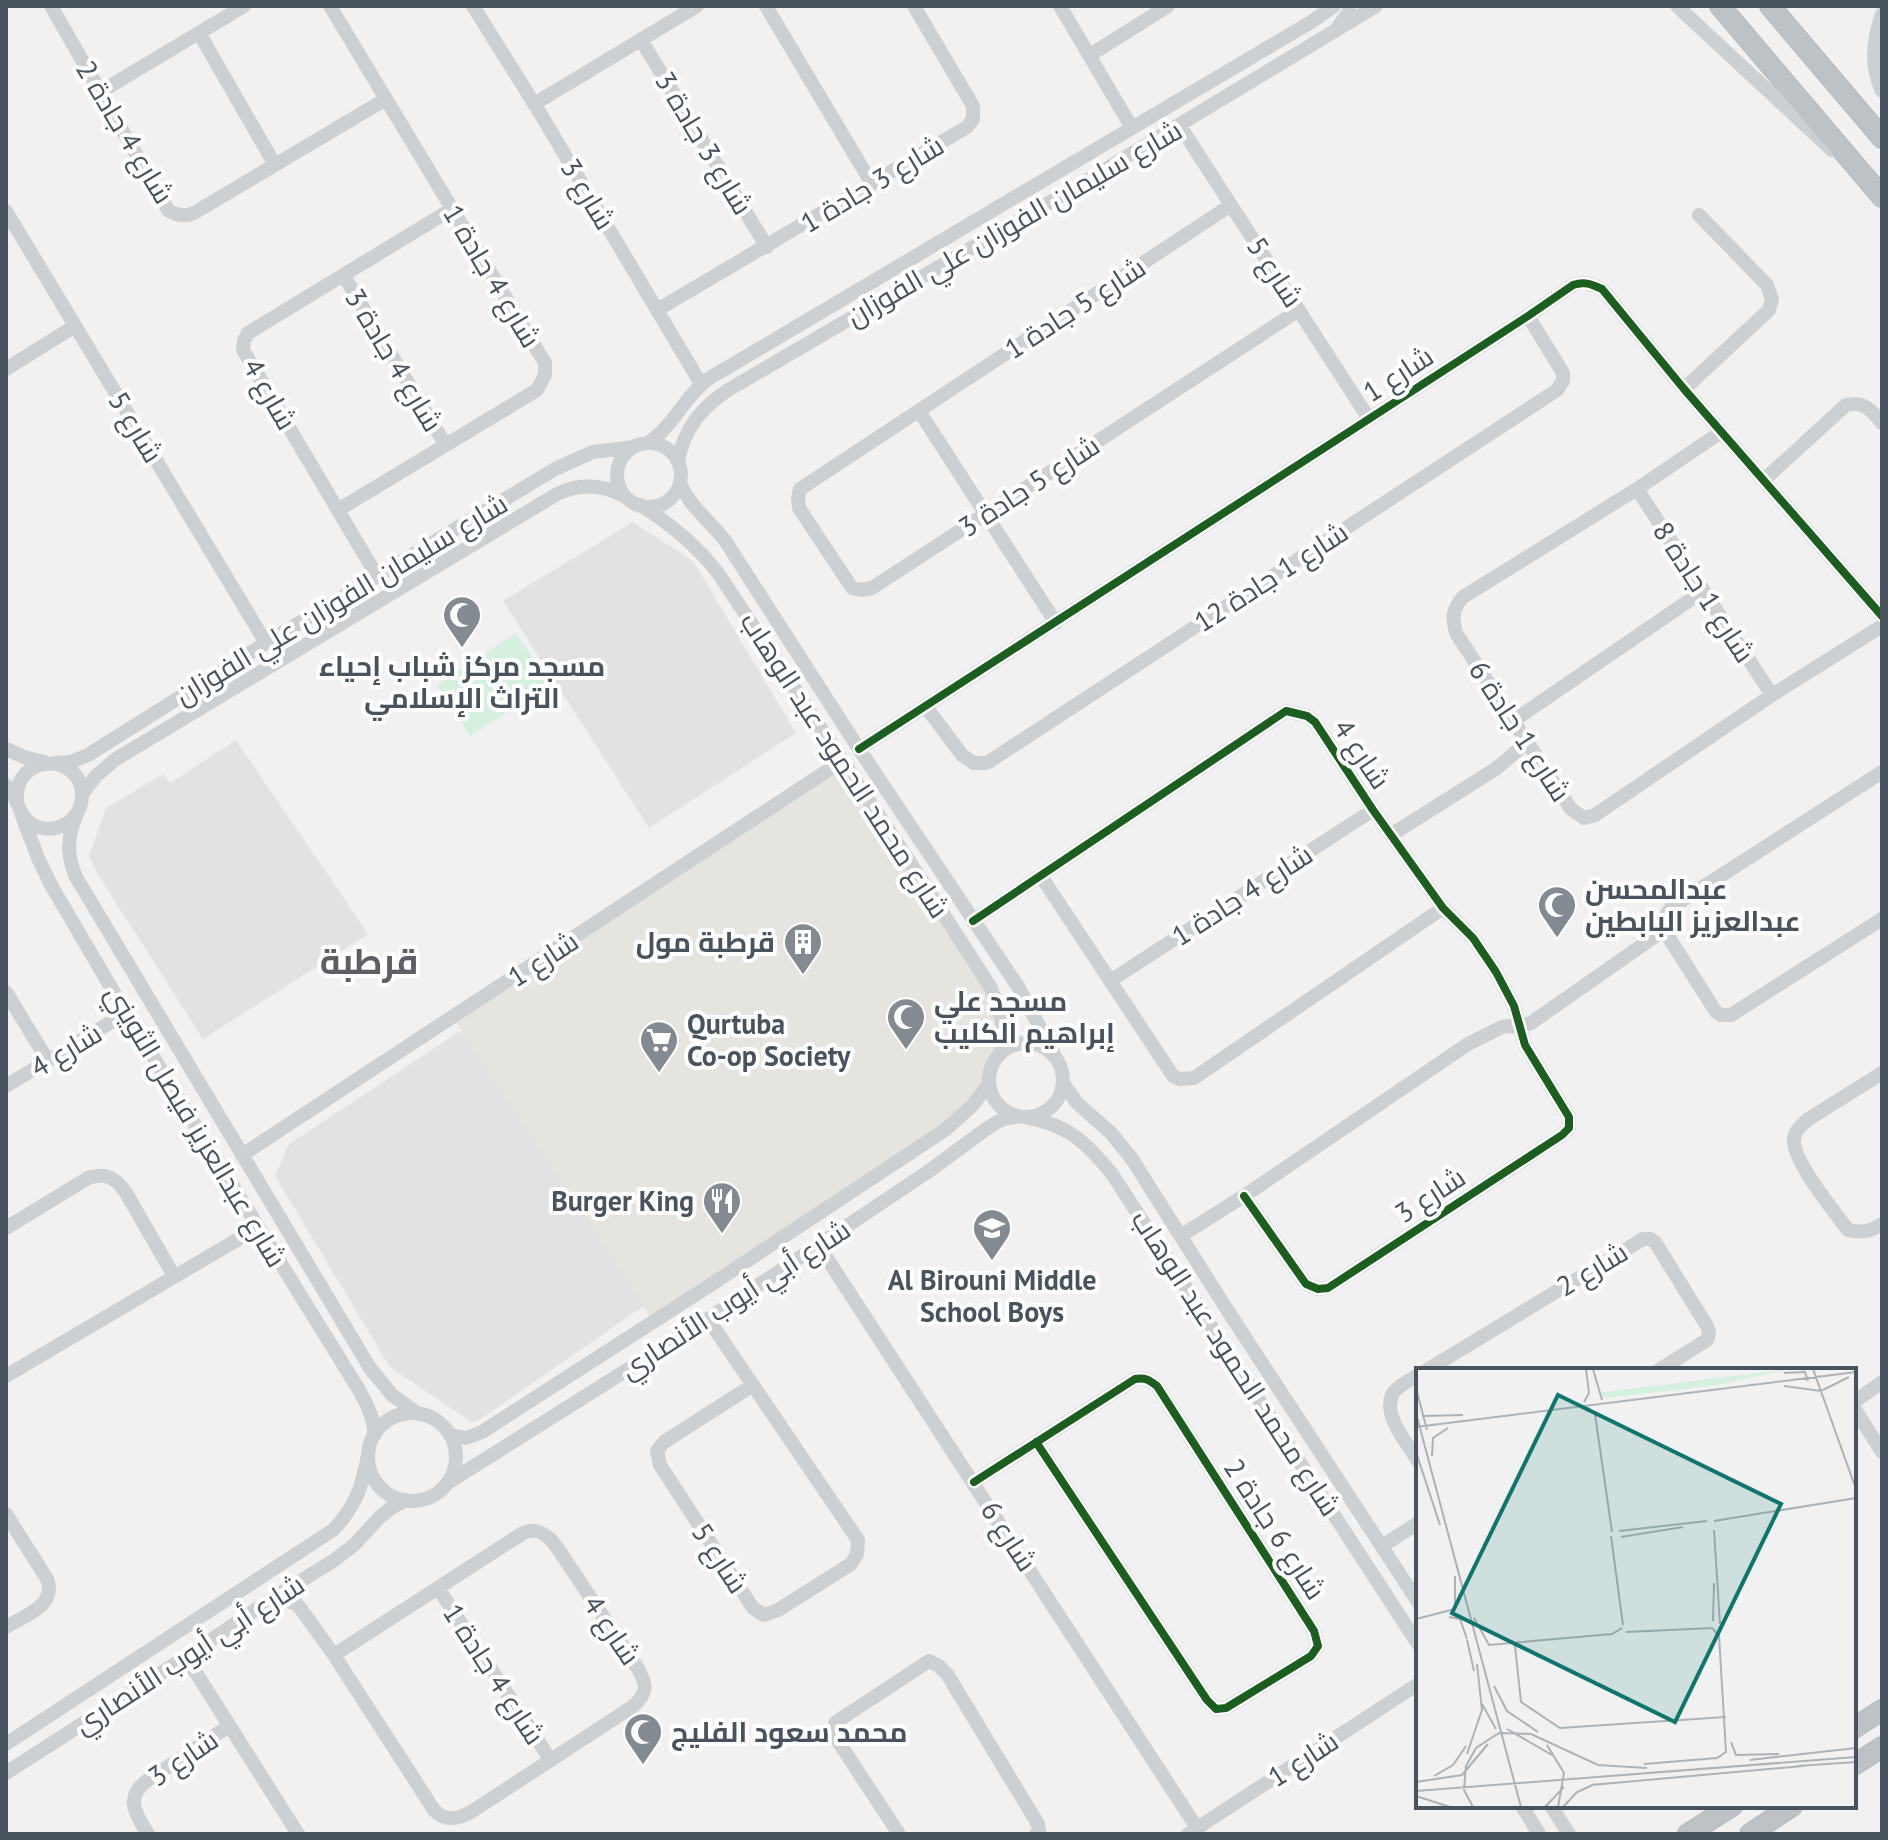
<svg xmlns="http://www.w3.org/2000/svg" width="1888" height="1840" font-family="'PT Sans',Cairo,sans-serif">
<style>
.commercial{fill:#e6e4df}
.education{fill:#e3e2e3}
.green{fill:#d6f0e0}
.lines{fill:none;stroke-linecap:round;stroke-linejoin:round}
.highway-casing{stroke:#b6bbc1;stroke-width:22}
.minor{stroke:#cdd0d2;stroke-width:14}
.highway{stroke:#bdc2c7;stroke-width:20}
.cycleway-casing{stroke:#fff;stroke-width:13}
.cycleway{stroke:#1b5e20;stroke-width:8}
.labels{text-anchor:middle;stroke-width:8;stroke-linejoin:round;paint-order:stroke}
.street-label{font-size:28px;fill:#48535e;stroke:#fff}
.poi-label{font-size:28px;font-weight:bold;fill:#48535e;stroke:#fff;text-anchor:start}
.district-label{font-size:36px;font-weight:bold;fill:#5c6065;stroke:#fff}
.inset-road{fill:none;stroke:#adb2b6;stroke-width:2}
.view{fill:#0f766e;fill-opacity:0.15;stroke:#0f766e;stroke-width:4}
.inset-edge{fill:none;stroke:#48535e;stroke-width:4}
</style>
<rect width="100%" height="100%" fill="#f1f1f1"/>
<path class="commercial" d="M842 761 991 988 1000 1053 992 1064 989 1084 972 1106 654 1322 462 1030 452 1018Z"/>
<path class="education" d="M633 522 693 561 796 733 649 828 503 601Z
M236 740 368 934 203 1039 97 873 89 856 106 808 163 774 170 783Z
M462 1030 645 1305 479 1420 472 1422 390 1367 275 1176 289 1144Z"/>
<path class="green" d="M516 633 550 684 470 736 437 685Z"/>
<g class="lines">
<g class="highway-casing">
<path id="highway" d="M1720 6 1882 197
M1770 6 1882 138
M1854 1728 1882 1710
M1854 1765 1882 1747
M1688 1834 1732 1806
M1750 1834 1792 1806"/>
</g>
<path class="minor" d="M51 6 168 210C177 216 185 217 194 213L386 99
M330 6 545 363V375L537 390 338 510
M473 6 540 113 701 384
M766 6 872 184
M1060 6 1132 128
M1677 6 1832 150
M1882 14C1873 39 1870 66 1882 91
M1338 27 1349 12V6
M199 33 275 165
M641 40 767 247
M1090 55 1168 6
M100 92 244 6
M534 104 697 6
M1180 126 1369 419
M1231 205 800 489 798 498 799 508 852 588 861 590 872 588 1299 310
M6 211 266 643
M344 276 445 444
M657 310 967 127 973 119V106L914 6
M6 369 75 326
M1684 389 1769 310 1772 299 1767 285 1699 215
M919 411 1056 623
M1721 432 1637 489 1463 597C1452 610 1452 617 1456 633L1571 809 1584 818 1595 815 1772 695 1882 626
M648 443C673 427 684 397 708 379L1311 22 1334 6
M617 475a32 32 0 1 1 64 0a32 32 0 1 1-64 0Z
M678 461C684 429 701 408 728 390L1076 187 1376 6
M1765 479 1846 405C1864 401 1871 410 1882 423
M680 483C690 508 711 521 726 542L859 749 1019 988 1054 1054
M1637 489 1772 695
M640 505C670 523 696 545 718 573L917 873 991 988 1002 1020 1004 1037 1000 1053
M377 576 243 350 244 341 248 333 452 209
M926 707 962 755 974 763H987L1557 390 1563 381V373L1528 316
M1513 721 1703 591
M6 749 24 757 44 762
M859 749 1528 316 1573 285C1584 281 1591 284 1602 289L1684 389 1882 616
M54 763 71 762 88 755 266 643 555 469 593 452 634 447
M1882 772 1672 907C1665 914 1662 921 1664 930L1716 1012 1721 1015H1731L1882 919
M6 785C9 790 14 795 16 801 20 809 21 816 29 822 51 839 83 822 82 794 80 751 13 754 17 801
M82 794 96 776 116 759 557 494C580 483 602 484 624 496
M21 813 38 858 51 885 126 1013 359 1390C367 1404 375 1420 374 1436
M77 814C67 835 66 855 76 877L370 1368 392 1395 417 1413
M1391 835 1497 768 1527 742
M1041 876 1173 1076 1180 1079 1194 1078 1443 908
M973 921 1286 711 1307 716 1315 722 1373 810 1443 908 1473 938 1496 972 1514 1006 1525 1045 1569 1117V1128L1562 1135 1328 1288 1318 1289 1306 1284 1244 1196
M1110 981 1373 810
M6 992 48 1061
M989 1080a37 37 0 1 1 74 0a37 37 0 1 1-74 0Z
M1882 1073 1807 1120C1800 1127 1794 1131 1794 1141 1793 1161 1835 1213 1848 1230 1862 1233 1869 1232 1882 1224
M1063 1083 1077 1103 1111 1133 1132 1159 1226 1308 1418 1602
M6 1086 126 1013
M1025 1117C1068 1125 1085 1141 1112 1174L1418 1644
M242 1155 842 761
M6 1228 88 1178C106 1172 116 1178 126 1193L174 1276
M1182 1235 1244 1196 1468 1044 1502 1027 1509 1026 1519 1027 1531 1023 1664 930
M819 1246 1197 1828
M708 1319 858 1540 857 1554 851 1564 778 1610 764 1615 753 1608 660 1465 657 1451 664 1442 753 1385
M1427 1370 1643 1239H1650L1655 1242 1707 1326 1709 1333 1707 1340 1659 1370
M1418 1375C1410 1381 1396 1386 1392 1395 1383 1417 1408 1444 1418 1461
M6 1376 257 1228
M1854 1402 1882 1382
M1854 1408 1882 1452
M368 1457a44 44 0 1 1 88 0a44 44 0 1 1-88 0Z
M451 1435 466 1438 482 1432 715 1282 945 1130 972 1106 989 1084
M449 1482 708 1319 929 1171 989 1127 1001 1120 1018 1116
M974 1482 1135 1379C1145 1377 1149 1380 1157 1386L1314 1631 1318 1646 1311 1656 1226 1708 1216 1709 1207 1700 1036 1442
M6 1514 47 1579C57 1606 25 1615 6 1627
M1382 1546 1418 1523
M438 1588 550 1759
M273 1598 286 1600 298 1605 334 1655 434 1810C445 1822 458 1819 471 1812L632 1707C649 1693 647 1684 637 1667L556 1546C547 1534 537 1527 523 1533L334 1655
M186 1657 298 1834
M6 1744 333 1530C356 1506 362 1487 368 1455
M6 1773 186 1657 273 1598 333 1561 354 1545 380 1517 391 1508 406 1500
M1522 1806 1539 1834
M1551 1806 1569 1834
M148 1834C135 1813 124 1797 148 1780L229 1726
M899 1834 832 1732 836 1722 929 1661 939 1666 947 1674 1038 1824 1039 1831 1036 1834
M1188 1834 1418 1684"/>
<use href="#highway" class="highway"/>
<g class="cycleway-casing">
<path id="cycleway" d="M859 749 1528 316 1573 285C1584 281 1591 284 1602 289L1684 389 1882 616
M973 921 1286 711 1307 716 1315 722 1373 810 1443 908 1473 938 1496 972 1514 1006 1525 1045 1569 1117V1128L1562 1135 1328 1288 1318 1289 1306 1284 1244 1196
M974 1482 1135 1379C1145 1377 1149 1380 1157 1386L1314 1631 1318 1646 1311 1656 1226 1708 1216 1709 1207 1700 1036 1442"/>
</g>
<use href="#cycleway" class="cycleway"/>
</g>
<defs>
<g id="mosque-pin" transform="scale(2)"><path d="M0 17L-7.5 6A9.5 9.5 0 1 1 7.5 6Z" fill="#838a91" stroke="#fff"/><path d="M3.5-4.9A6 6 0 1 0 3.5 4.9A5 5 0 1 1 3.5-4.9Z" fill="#fff"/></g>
<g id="building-pin" transform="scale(2)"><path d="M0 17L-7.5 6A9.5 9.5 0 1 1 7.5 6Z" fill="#838a91" stroke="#fff"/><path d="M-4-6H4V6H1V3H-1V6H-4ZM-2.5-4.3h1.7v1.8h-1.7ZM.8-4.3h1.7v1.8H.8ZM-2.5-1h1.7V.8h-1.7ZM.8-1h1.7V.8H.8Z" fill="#fff"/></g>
<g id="supermarket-pin" transform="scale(2)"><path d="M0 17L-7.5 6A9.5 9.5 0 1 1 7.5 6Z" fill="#838a91" stroke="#fff"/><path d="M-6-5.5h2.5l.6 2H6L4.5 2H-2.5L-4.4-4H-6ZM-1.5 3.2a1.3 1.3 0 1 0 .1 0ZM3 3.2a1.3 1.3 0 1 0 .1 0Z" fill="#fff"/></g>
<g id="restaurant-pin" transform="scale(2)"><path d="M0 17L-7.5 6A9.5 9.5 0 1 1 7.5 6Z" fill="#838a91" stroke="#fff"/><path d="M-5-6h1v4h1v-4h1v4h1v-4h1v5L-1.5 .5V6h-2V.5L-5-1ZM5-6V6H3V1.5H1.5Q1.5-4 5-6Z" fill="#fff"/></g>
<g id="school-pin" transform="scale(2)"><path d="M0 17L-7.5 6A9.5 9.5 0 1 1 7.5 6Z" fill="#838a91" stroke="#fff"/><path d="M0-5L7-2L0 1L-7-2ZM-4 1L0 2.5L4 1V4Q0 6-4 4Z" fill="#fff"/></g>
</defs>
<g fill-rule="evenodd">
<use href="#mosque-pin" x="462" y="615"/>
<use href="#mosque-pin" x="1557" y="905"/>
<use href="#building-pin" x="803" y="942"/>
<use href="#mosque-pin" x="906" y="1017"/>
<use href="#supermarket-pin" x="659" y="1040"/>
<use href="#restaurant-pin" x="722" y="1201"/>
<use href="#school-pin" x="992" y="1228"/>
<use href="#mosque-pin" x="643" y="1732"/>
</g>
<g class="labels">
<g class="street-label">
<text transform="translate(125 132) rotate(59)" y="10">شارع 4 جادة 2</text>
<text transform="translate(704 143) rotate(59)" y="10">شارع 3 جادة 3</text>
<text transform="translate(872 184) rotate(-31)" y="10">شارع 3 جادة 1</text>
<text transform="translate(588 194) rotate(59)" y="10">شارع 3</text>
<text transform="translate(1014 223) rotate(-30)" y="10">شارع سليمان الفوزان علي الفوزان</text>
<text transform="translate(1275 272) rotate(57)" y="10">شارع 5</text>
<text transform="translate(492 276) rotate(59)" y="10">شارع 4 جادة 1</text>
<text transform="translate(1075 308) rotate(-33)" y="10">شارع 5 جادة 1</text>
<text transform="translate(394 360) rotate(59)" y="10">شارع 4 جادة 3</text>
<text transform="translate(1398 374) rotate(-33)" y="10">شارع 1</text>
<text transform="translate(270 394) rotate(60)" y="10">شارع 4</text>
<text transform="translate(136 427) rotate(59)" y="10">شارع 5</text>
<text transform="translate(1029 486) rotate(-33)" y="10">شارع 5 جادة 3</text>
<text transform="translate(1271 577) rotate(-33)" y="10">شارع 1 جادة 12</text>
<text transform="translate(1704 592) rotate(57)" y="10">شارع 1 جادة 8</text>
<text transform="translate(341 599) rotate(-31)" y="10">شارع سليمان الفوزان علي الفوزان</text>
<text transform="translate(1520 731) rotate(57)" y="10">شارع 1 جادة 6</text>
<text transform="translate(1362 754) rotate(56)" y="10">شارع 4</text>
<text transform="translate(845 765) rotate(57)" y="10">شارع محمد الحمود عبد الوهاب</text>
<text transform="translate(1242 895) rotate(-33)" y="10">شارع 4 جادة 1</text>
<text transform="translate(543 959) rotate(-33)" y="10">شارع 1</text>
<text transform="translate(66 1050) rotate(-31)" y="10">شارع 4</text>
<text transform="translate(196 1126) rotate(59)" y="10">شارع عبدالعزيز فيصل الثويني</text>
<text transform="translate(1430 1195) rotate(-33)" y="10">شارع 3</text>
<text transform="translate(1592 1269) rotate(-31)" y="10">شارع 2</text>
<text transform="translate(735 1299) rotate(-33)" y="10">شارع أبي أيوب الأنصاري</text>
<text transform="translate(1236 1363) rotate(57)" y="10">شارع محمد الحمود عبد الوهاب</text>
<text transform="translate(1275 1529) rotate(57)" y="10">شارع 6 جادة 2</text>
<text transform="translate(1009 1536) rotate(57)" y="10">شارع 6</text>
<text transform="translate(720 1558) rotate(57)" y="10">شارع 5</text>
<text transform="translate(612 1630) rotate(56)" y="10">شارع 4</text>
<text transform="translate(189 1654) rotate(-33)" y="10">شارع أبي أيوب الأنصاري</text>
<text transform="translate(494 1674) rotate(57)" y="10">شارع 4 جادة 1</text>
<text transform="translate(183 1758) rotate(-34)" y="10">شارع 3</text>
<text transform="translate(1303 1759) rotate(-33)" y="10">شارع 1</text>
</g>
<g class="poi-label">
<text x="462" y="676" text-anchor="middle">مسجد مركز شباب إحياء<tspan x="462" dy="32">التراث الإسلامي</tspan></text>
<text x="1585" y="899">عبدالمحسن<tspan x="1585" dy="32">عبدالعزيز البابطين</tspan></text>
<text x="775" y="952" text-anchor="end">قرطبة مول</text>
<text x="934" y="1011">مسجد علي<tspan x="934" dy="32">إبراهيم الكليب</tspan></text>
<text x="687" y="1034">Qurtuba<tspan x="687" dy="32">Co-op Society</tspan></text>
<text x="694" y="1211" text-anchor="end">Burger King</text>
<text x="992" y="1290" text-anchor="middle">Al Birouni Middle<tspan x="992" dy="32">School Boys</tspan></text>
<text x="671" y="1742">محمد سعود الفليج</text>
</g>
<g class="district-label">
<text x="369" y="974">قرطبة</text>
</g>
</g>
<g transform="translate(1416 1368)">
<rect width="440" height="440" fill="#f1f1f1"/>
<path d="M373 1 302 17 189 30 181 25Z" fill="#d6f0e0"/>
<path class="inset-road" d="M177 1 186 32M397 1 440 121M368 5 389 4 392 13M368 18 405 23 433 9M0 20 11 62M168 34 173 25 170 1M171 39 179 46 196 164M0 45 105 439M6 48 47 47M0 59 440 4M0 84 24 157M16 88 17 70 32 60M298 153 440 130M298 162 304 256M203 163 291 153M195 168 207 257M205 169 267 159M33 249 44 251 51 271M58 250 73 277 196 266 206 260M0 251 39 241V208M297 253 298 215M210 264 297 260M51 272 58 303M103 273 99 278 105 334 144 360 310 349M78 318 91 343 122 364M66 336 80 361M91 361 136 387M315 374 320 387 363 386M131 377 148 405 142 439M51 386 66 342 61 296M334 392 440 380M228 396 301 390 310 384 303 268 297 261M382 398 440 394M18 408 37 397 50 378M0 414 46 407 72 376M175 417 387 398M0 423 440 389M0 428 34 439M57 439 48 422 50 398 60 380 83 365 115 366 182 397 231 400M129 439 148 419M147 439 161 424 179 416"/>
<path class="view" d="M142 27 365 136 259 354 36 245Z"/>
<rect width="440" height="440" class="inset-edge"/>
</g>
<rect width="1888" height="1840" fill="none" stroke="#48535e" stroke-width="16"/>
</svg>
